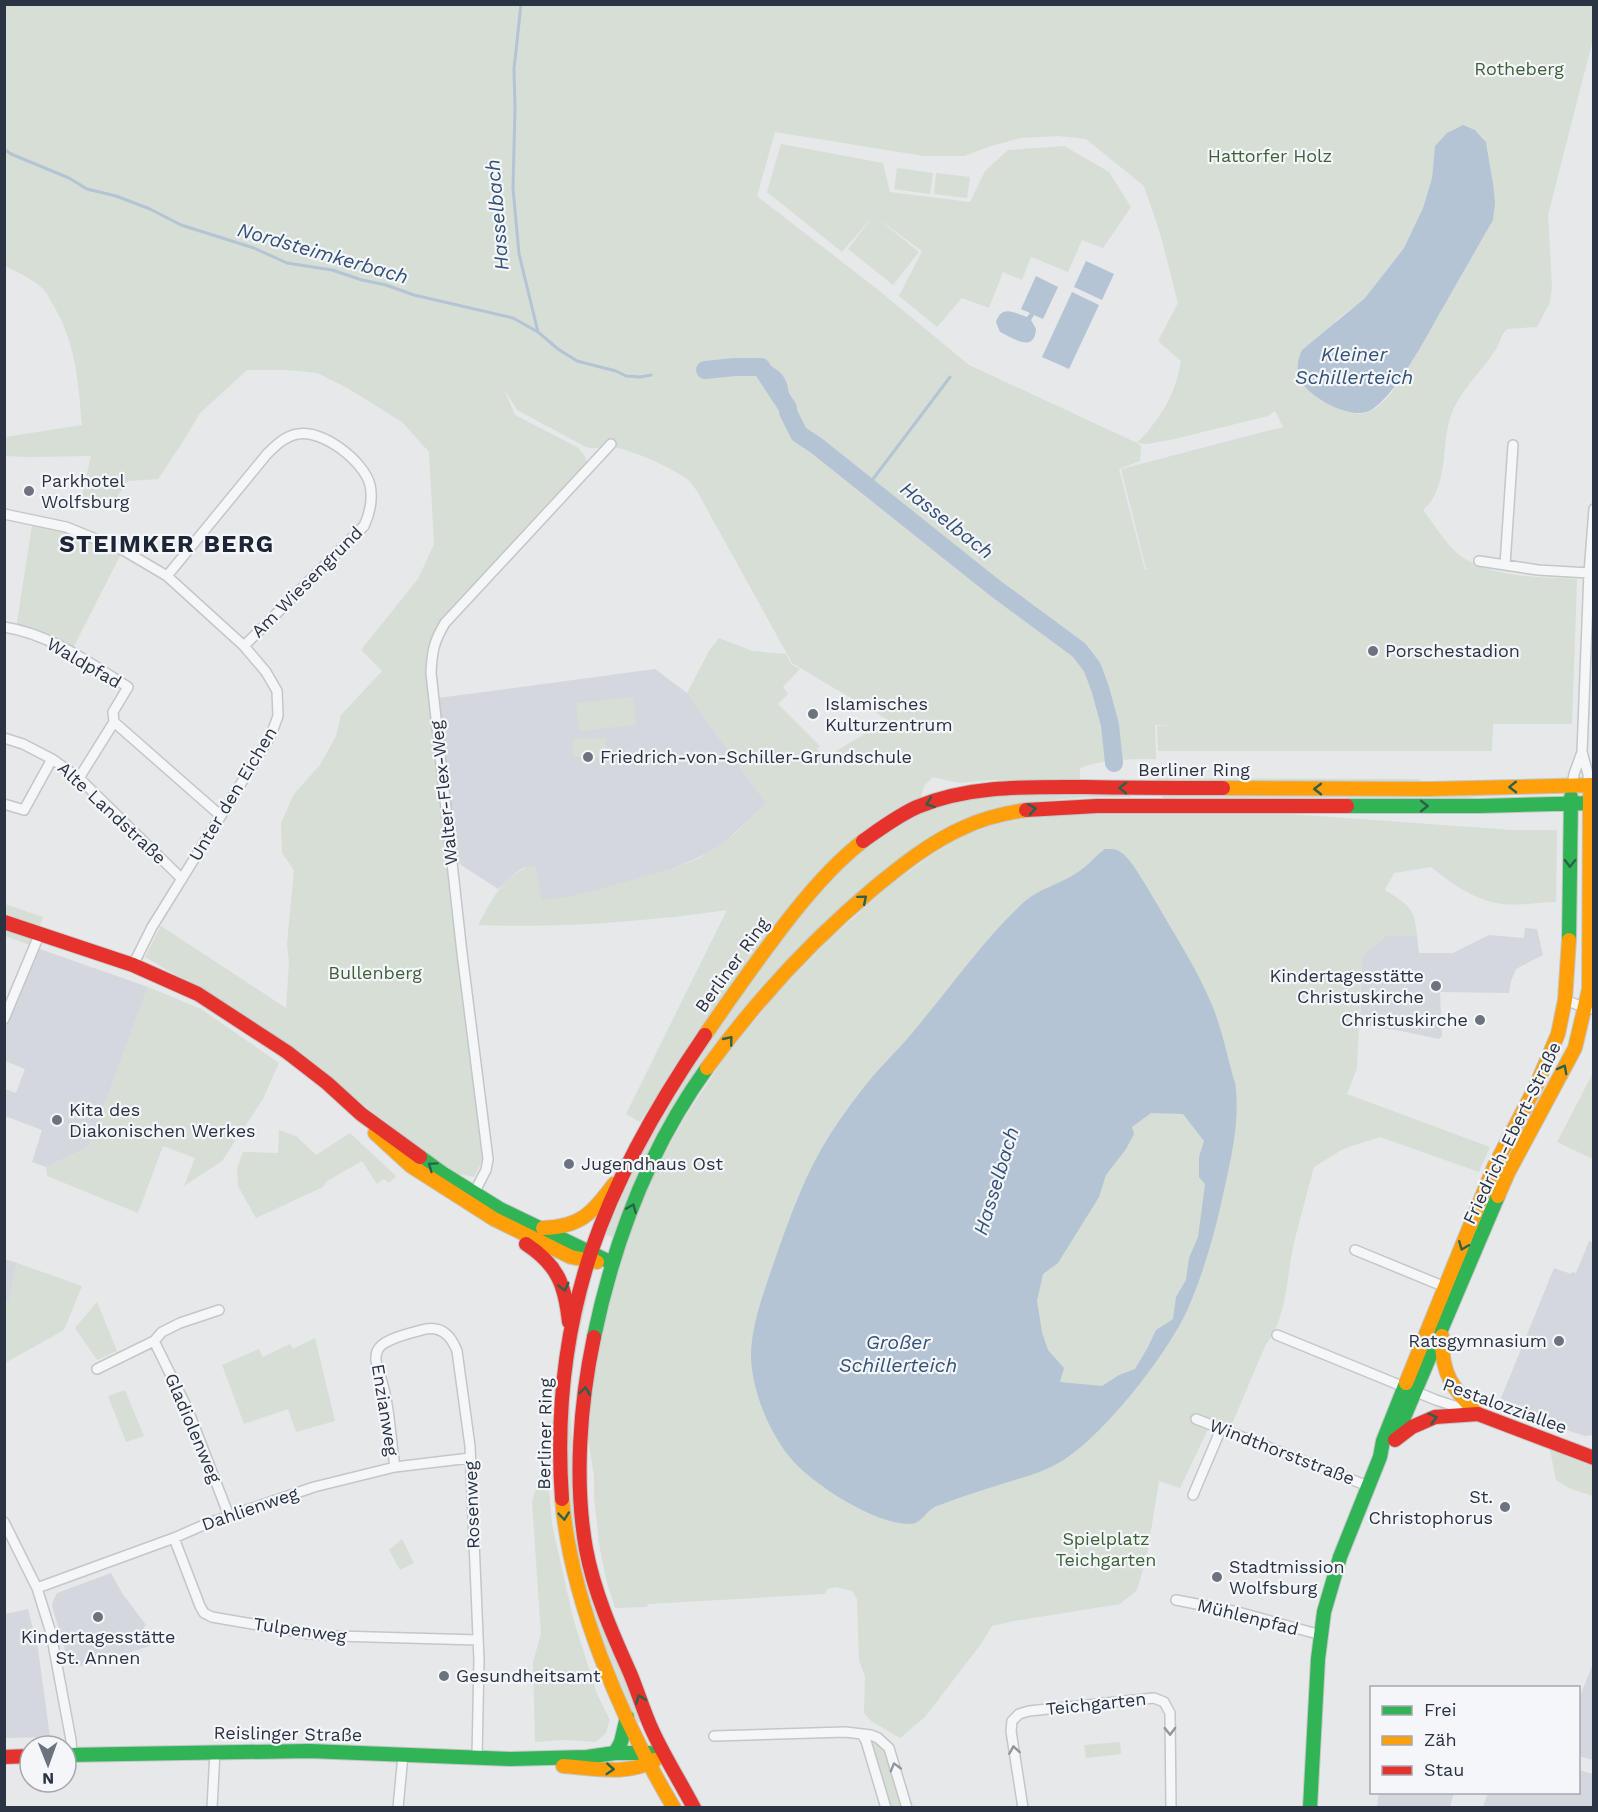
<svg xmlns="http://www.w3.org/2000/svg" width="1598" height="1812" font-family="'Work Sans',sans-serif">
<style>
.built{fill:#d4d7dd}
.green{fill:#d6ded6;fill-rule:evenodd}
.water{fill:#b4c4d5;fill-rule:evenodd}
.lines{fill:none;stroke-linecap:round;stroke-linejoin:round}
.stream{stroke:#b4c4d5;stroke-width:3}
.river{stroke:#b4c4d5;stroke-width:18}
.street-casing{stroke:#c4c6c8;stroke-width:12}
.fast-casing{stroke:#c4c6c8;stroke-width:16}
.slow-casing{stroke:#c4c6c8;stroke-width:16}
.jam-casing{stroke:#c4c6c8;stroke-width:16}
.street{stroke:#f5f6f7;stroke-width:9}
.fast{stroke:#30b455;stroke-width:14}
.slow{stroke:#ff9f0a;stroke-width:14}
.jam{stroke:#e5322d;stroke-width:14}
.oneway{stroke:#2d614b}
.oneway2{stroke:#90959e}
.poi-dot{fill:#6c737f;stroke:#f4f6f9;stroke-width:2}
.labels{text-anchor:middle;stroke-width:4.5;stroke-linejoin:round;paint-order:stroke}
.park-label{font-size:18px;fill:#3f6138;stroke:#f4f6f9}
.poi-label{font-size:18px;fill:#2b3445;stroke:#f4f6f9;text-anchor:start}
.street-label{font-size:18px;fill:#2b3445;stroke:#f4f6f9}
.water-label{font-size:20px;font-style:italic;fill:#34527a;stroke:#f4f6f9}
.district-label{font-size:24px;font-weight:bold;letter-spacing:1.5px;fill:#1d2536;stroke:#f4f6f9}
</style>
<rect width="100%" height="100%" fill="#e6e8ea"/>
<path class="built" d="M655 669 687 693 766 803 723 844 708 853 672 869 598 890 562 899 541 900 534 866 523 868 515 873 498 889 452 859 438 698Z
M1525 928 1537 929 1543 955 1516 969 1511 981 1509 993 1440 992 1442 1036 1439 1039 1396 1030 1360 1026 1362 956 1387 935 1417 936 1419 953H1453L1489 935 1524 938Z
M37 948 148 987 89 1147 46 1167 32 1162 42 1130 5 1116V1089L16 1093 25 1069 5 1061V1025Z
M1589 1241 1594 1243V1435L1585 1436 1497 1408 1554 1268 1571 1274 1572 1272 1576 1273Z
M5 1259 17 1263 9 1301 5 1302Z
M111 1573 122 1593 146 1625 144 1627 150 1646 88 1665 70 1667 52 1606 53 1601 57 1593Z
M28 1609 38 1649 50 1737 5 1738V1614Z
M1593 1664 1594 1760H1593L1579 1756 1578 1701Z
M1579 1770 1593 1774V1807H1483L1488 1793 1578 1792Z
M1379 1793V1792L1454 1793 1450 1807H1377Z"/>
<path class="green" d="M5 5H1593V39L1548 215 1552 287 1550 302 1537 327 1507 329C1501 335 1500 342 1496 349 1483 370 1463 387 1453 410 1439 442 1451 486 1423 510 1433 523 1447 545 1458 554 1488 578 1540 577 1577 579L1572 724H1493L1492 751H1158L1157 726 1172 725H1155L1156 759C1130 759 1105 759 1080 768V782L990 780 959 783 933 777 924 786 920 800 794 903 725 993 640 1122 626 1114 727 910C644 922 561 928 478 925 492 900 504 872 535 865L542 900C573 898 602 889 632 880 663 871 696 864 722 844 738 833 751 815 766 803L687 693 709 651 719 638 752 651 786 654 791 664 800 669 783 687 788 694 778 704 820 746 817 749 826 757 888 720 792 663 697 491C694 487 691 483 688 480 676 469 631 450 614 447 605 446 596 450 586 447L517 410 504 389 515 415 577 447C584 454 587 457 587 467L441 621C429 641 427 649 427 673L483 1119V1159L474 1177 448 1172 307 1060 244 1015 145 957 161 926 286 1008 289 963 287 943 294 870 282 853 281 823 294 794 320 765 336 736 341 715 382 671 361 650 418 579 434 544 429 452 402 422 349 389 317 373 287 370H247L200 413 182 443 158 479 128 481 111 506 82 496 91 456 29 457 5 456V437L82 425C78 380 76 342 52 303 49 298 46 291 41 287 31 278 17 272 5 266ZM1462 126C1471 127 1481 133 1485 141 1488 146 1488 153 1489 159 1493 180 1495 199 1493 220L1411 363 1389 396 1377 407 1366 413 1358 414 1342 410 1322 401 1304 385 1300 379 1298 366 1338 319 1365 298 1404 248 1423 208 1432 178 1435 146 1456 128ZM775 132 924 156H964L991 146 1021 138 1058 136 1086 139 1144 186 1160 233 1178 303 1158 341 1181 361C1175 396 1161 418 1137 443L969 365 877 289 757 196ZM1275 411 1283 427 1121 469 1146 569 1154 567 1145 570 1119 469 1140 461 1141 447 1137 443 1147 444 1174 439 1268 416Z
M781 144 883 163 890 192 970 202 985 171 1008 150 1064 146 1109 172 1131 207 1103 248 1082 240 1068 272 1031 257 1022 280 1003 272 989 308 962 298 937 327 899 296 922 251 877 218 919 252 893 285 848 249 874 215 842 252 767 192Z
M897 168 933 173 930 194 894 189Z
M936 173 970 177 967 198 934 194Z
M33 519 123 550 71 652 16 629Z
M633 697 636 725 579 731 576 703Z
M606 738V757H573V739Z
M1154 778 1420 779V783L1159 782Z
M1543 791V794L1486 796 1440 801 1167 800 1163 799 1161 794Z
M1016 793H1130L1131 797H1083L1017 804 994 810 928 842 715 1049 615 1238 605 1234C632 1174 658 1114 694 1060 716 1027 740 995 763 963 798 914 836 860 890 828 929 806 971 797 1016 793Z
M1067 813 1289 814 1512 830H1557L1556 902C1539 902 1520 906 1503 904 1476 901 1452 884 1431 867L1394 873 1385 890C1408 905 1415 907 1417 936L1387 935 1362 956 1357 1068 1347 1094 1490 1147 1479 1172 1380 1137 1343 1149 1314 1167C1307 1193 1300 1218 1294 1243 1286 1277 1288 1316 1266 1344L1229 1431 1210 1425 1180 1488 1159 1481 1147 1555 1137 1590 1120 1604 1014 1621 992 1626 981 1644 925 1717 900 1738 871 1721 864 1713 865 1677 859 1660 857 1599 852 1591 835 1587 827 1589 825 1594 648 1604 647 1607 615 1608 607 1583 599 1544 594 1496V1475L588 1440 590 1380 596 1341 623 1245 654 1173 684 1119 731 1048 780 990 829 940 890 885 944 846 966 834 1012 819 1042 814Z
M5 904 43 917 33 946 5 936Z
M148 987 201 1009 279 1063 263 1099 222 1161 184 1186 195 1158 163 1146 138 1213 47 1176 46 1167 89 1147Z
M1593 1073V1159L1557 1142Z
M279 1130 296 1136 316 1155 350 1133 396 1176 389 1183 384 1179 377 1184 362 1161 327 1181 323 1187 256 1218 238 1186 237 1169 243 1152 278 1153Z
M17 1263 82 1286 64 1330 5 1363V1302L9 1301Z
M588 1285H590C581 1324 572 1362 570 1402 570 1417 572 1432 572 1447 572 1481 573 1514 580 1547 593 1608 619 1666 643 1723L635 1722 591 1612 574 1548 566 1475V1419L570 1362Z
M97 1302 117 1351 97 1360 75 1328Z
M315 1338 335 1421 296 1432 288 1409 244 1424 222 1365 259 1349 263 1357 290 1344 293 1349Z
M125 1390 144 1436 126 1442 108 1396Z
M1550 1450 1593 1466V1496L1571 1489 1556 1480Z
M546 1456 552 1524 573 1618 597 1694 610 1720 606 1733 596 1742 563 1740 535 1742 533 1662 541 1634 532 1501Z
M402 1539 414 1563 400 1570 389 1550Z
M870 1738 877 1741 886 1751 904 1807H890L869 1742Z
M1120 1742 1121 1754 1086 1758 1084 1745Z"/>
<path class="water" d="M1463 125 1475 130 1486 142 1493 183 1495 203 1493 220C1477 248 1461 276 1445 304 1429 331 1396 398 1369 411 1351 420 1310 398 1301 381 1296 371 1297 360 1302 350L1365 298 1404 248 1423 208 1432 178 1435 146 1447 133Z
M1086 261 1114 274 1102 300 1074 287Z
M1036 276 1058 287 1043 319 1034 315 1031 320 1036 329C1034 354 1013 338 1000 332L996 322C1002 304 1014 313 1027 317L1030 313 1021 309Z
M1072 292 1099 305 1069 369 1042 357Z
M770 366C789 375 790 389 788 408L774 402 761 367Z
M1105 849C1113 849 1115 848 1122 853 1133 861 1149 891 1157 904 1176 937 1197 969 1212 1005 1221 1027 1226 1050 1232 1073 1235 1086 1235 1076 1236 1090 1239 1122 1232 1154 1225 1186 1216 1229 1204 1273 1186 1313 1164 1358 1104 1435 1062 1461 1049 1469 1035 1474 1021 1478 993 1487 965 1495 937 1506 924 1511 923 1524 909 1524 875 1524 816 1486 794 1462 770 1436 752 1391 751 1357 751 1325 764 1292 774 1262 790 1217 805 1173 831 1133 844 1113 858 1094 873 1076 891 1056 910 1037 926 1016 958 977 987 936 1024 902 1040 888 1061 884 1078 872 1088 866 1095 856 1105 849ZM1151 1113 1183 1114 1204 1141 1199 1157V1177L1205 1184 1198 1237 1189 1258 1186 1280 1176 1297 1173 1319 1156 1330 1148 1347 1135 1369 1119 1375 1102 1386 1060 1382 1064 1368 1048 1350 1042 1332 1037 1301 1043 1274 1058 1263 1099 1197 1106 1175 1126 1149 1134 1134 1132 1127Z"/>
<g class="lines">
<path class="stream" d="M521 4 514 69 515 109 513 188 519 254 538 332
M4 149 11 154 69 178 87 189 116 196 150 209 181 225 254 248 287 263 332 270 362 280 386 285 414 295 513 318 538 332 558 349 577 361 616 371 626 376 640 377 651 375
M867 487 950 377"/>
<path class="river" d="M705 370 735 367H761L788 408V412L799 434 817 446 995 588 1079 650 1092 667 1100 688 1110 725 1114 763"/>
<g class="street-casing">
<path id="street" d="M4 514 66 527 123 550 167 576 244 646 266 672 277 691 278 716 271 735 152 927 133 965
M1479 561 1538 570 1589 573
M1505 565 1513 445
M167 576 267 454C276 445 285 436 298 434 322 429 364 461 370 485 373 499 370 513 364 526L244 646
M4 627C50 634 90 663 128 687L113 712 114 722 79 778
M114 722 221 816
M4 738 23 744 52 759 79 778 182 879
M1582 752 1588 774 1589 785
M1572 786 1574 774 1582 752 1589 573 1594 509
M4 804 24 810 52 759
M1565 1000 1586 1008 1594 1009
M4 1019 40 933
M473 1195 486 1170 488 1159 462 953 431 673C432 651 434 641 445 623L611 444
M1355 1250 1450 1289
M1277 1335 1436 1400 1473 1412
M154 1341 188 1410 229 1516
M97 1369 154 1341 162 1332 180 1323 219 1310
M1196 1419 1368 1486
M395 1467C390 1436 390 1405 380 1375 377 1366 373 1356 379 1348 386 1338 415 1332 426 1329 443 1326 452 1338 457 1351L470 1446 479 1660 477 1758
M1193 1495 1221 1429
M4 1522 37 1588 51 1633 71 1740 72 1755
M174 1538 200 1606 204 1613 212 1617 310 1634 337 1636 478 1640
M37 1588 174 1538 206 1524 314 1487 395 1467 470 1458
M1176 1600 1238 1612 1321 1635
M862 1734 866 1741 886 1808
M714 1736 845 1732 871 1735 878 1738 889 1748 907 1808
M212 1808 215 1751
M398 1808 403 1755
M1023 1808 1011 1731 1012 1721 1019 1714 1029 1711 1154 1698 1164 1702 1170 1713 1171 1808"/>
</g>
<g class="fast-casing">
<path id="fast" d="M1347 806H1480L1594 803
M1569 940 1571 797
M420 1157 442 1173 500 1209 612 1263
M594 1337C614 1241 650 1147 707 1068
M1396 1436 1498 1196
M615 1753 621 1742 627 1717
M66 1755 309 1751 510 1759 587 1757 615 1753H650
M1310 1808 1318 1659 1324 1612 1340 1557 1380 1457 1383 1441 1406 1383"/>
</g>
<g class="slow-casing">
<path id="slow" d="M1223 788 1429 789 1594 785
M705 1035C734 993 763 951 795 911 815 886 837 861 863 841
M707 1068C755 1002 812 940 874 888 902 865 932 841 965 827 984 818 1005 813 1026 810
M375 1133 411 1166 494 1219 571 1257 597 1262
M1498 1196 1508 1173 1575 1048 1589 989 1590 795
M543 1228C581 1227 592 1213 614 1184
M1442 1336C1441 1375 1452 1387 1478 1414
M1406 1383 1494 1167 1536 1086 1558 1034 1565 1000 1569 940
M562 1499C571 1602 621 1719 674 1808
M563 1766C592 1768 629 1776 655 1760"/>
</g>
<g class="jam-casing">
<path id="jam" d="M1026 810 1097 806H1347
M863 841C880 829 897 816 917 807 970 785 1028 787 1085 787 1131 788 1177 788 1223 788
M4 922 133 965 198 994 287 1052 327 1083 361 1114 420 1157
M526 1244C558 1265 565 1285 569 1322
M594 1337C580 1403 574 1482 586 1549 594 1592 612 1633 630 1673 638 1692 644 1713 653 1732 665 1758 681 1783 694 1808
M1395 1440 1412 1427 1435 1417 1478 1414 1594 1458
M562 1499C556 1416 565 1331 591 1252 617 1175 659 1102 705 1035
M4 1757 30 1756"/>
</g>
<use href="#street" class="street"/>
<use href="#fast" class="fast"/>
<use href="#slow" class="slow"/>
<use href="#jam" class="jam"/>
</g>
<defs><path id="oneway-chevron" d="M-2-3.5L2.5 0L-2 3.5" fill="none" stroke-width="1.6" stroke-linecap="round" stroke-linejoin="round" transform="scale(1.5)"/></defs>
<g class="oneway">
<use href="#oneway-chevron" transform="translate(1513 787) rotate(179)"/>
<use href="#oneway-chevron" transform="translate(1123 788) rotate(-179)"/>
<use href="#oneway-chevron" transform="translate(1318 789) rotate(-180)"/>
<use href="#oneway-chevron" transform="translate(930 803) rotate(160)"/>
<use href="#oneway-chevron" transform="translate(1424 806)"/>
<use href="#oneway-chevron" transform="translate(1032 809) rotate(-9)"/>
<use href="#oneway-chevron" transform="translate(1570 863) rotate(91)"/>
<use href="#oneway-chevron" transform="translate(863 899) rotate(-40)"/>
<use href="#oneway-chevron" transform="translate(729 1040) rotate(-51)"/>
<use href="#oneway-chevron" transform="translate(1563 1069) rotate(-62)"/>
<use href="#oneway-chevron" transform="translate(432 1166) rotate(-145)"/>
<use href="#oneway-chevron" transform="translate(632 1208) rotate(-67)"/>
<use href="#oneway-chevron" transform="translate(1463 1246) rotate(112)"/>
<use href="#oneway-chevron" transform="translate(564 1287) rotate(76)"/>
<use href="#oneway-chevron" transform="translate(585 1391) rotate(-83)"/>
<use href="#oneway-chevron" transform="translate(1433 1418) rotate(-15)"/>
<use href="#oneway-chevron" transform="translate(564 1516) rotate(84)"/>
<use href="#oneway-chevron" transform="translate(640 1699) rotate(-112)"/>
<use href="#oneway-chevron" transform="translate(610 1769) rotate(4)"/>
</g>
<g class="oneway2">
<use href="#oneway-chevron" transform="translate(1170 1731) rotate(89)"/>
<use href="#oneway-chevron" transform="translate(1014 1750) rotate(-99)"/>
<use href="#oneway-chevron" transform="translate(895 1767) rotate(-106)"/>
</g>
<g class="poi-dot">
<circle cx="29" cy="491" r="6"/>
<circle cx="1373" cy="651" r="6"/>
<circle cx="813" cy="714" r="6"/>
<circle cx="588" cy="757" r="6"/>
<circle cx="1436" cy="986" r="6"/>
<circle cx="1480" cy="1020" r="6"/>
<circle cx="57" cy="1120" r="6"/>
<circle cx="569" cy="1164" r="6"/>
<circle cx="1559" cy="1341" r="6"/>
<circle cx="1505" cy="1507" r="6"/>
<circle cx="1217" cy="1577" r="6"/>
<circle cx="98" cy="1617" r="6"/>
<circle cx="444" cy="1676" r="6"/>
</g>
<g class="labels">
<g class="park-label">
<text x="1519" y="75">Rotheberg</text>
<text x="1270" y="162">Hattorfer Holz</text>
<text x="375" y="979">Bullenberg</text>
<text x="1106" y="1545">Spielplatz<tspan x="1106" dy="21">Teichgarten</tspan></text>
</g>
<g class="poi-label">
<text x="41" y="487">Parkhotel<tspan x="41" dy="21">Wolfsburg</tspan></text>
<text x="1385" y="657">Porschestadion</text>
<text x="825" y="710">Islamisches<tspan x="825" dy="21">Kulturzentrum</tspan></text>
<text x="600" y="763">Friedrich-von-Schiller-Grundschule</text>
<text x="1424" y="982" text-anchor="end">Kindertagesstätte<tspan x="1424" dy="21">Christuskirche</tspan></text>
<text x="1468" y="1026" text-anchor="end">Christuskirche</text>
<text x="69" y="1116">Kita des<tspan x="69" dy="21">Diakonischen Werkes</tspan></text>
<text x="581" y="1170">Jugendhaus Ost</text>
<text x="1547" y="1347" text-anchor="end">Ratsgymnasium</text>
<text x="1493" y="1503" text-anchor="end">St.<tspan x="1493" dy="21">Christophorus</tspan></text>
<text x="1229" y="1573">Stadtmission<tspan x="1229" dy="21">Wolfsburg</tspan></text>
<text x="98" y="1643" text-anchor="middle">Kindertagesstätte<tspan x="98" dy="21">St. Annen</tspan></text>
<text x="456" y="1682">Gesundheitsamt</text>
</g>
<g class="street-label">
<text transform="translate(307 582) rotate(-45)" y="6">Am Wiesengrund</text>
<text transform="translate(84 663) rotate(30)" y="6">Waldpfad</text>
<text x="1194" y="776">Berliner Ring</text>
<text transform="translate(444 793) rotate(-96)" y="6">Walter-Flex-Weg</text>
<text transform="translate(233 794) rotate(-59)" y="6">Unter den Eichen</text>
<text transform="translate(112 813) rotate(43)" y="6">Alte Landstraße</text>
<text transform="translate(732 965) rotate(-54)" y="6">Berliner Ring</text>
<text transform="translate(1512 1133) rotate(-64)" y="6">Friedrich-Ebert-Straße</text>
<text transform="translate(1505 1406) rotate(20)" y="6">Pestalozziallee</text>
<text transform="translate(385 1410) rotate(81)" y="6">Enzianweg</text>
<text transform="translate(193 1428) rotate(67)" y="6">Gladiolenweg</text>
<text transform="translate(545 1434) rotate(-89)" y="6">Berliner Ring</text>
<text transform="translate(1282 1452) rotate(21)" y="6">Windthorststraße</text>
<text transform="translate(472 1505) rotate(-92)" y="6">Rosenweg</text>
<text transform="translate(250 1509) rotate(-19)" y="6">Dahlienweg</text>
<text transform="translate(1248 1617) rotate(14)" y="6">Mühlenpfad</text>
<text transform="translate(300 1630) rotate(8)" y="6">Tulpenweg</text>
<text transform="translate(1096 1704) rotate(-6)" y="6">Teichgarten</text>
<text transform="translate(288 1734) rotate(1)" y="6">Reislinger Straße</text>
</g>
<g class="water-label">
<text transform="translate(497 215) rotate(-95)" y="7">Hasselbach</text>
<text transform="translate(323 253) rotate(16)" y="7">Nordsteimkerbach</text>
<text x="1354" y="361">Kleiner<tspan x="1354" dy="23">Schillerteich</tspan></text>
<text transform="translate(947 520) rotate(38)" y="7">Hasselbach</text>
<text transform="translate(996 1181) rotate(-73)" y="7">Hasselbach</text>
<text x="898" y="1349">Großer<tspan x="898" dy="23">Schillerteich</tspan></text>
</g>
<g class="district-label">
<text x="167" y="552">STEIMKER BERG</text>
</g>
</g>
<rect width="1598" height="1812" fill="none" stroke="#2b3445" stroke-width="12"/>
<rect x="1370" y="1686" width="210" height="108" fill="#f4f6f9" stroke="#a4a8b1" stroke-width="1.5"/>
<rect x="1382" y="1706" width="30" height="9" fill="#30b455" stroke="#a4a8b1" stroke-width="1.5"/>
<text x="1424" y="1716" font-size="18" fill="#2b3445">Frei</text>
<rect x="1382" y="1736" width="30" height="9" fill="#ff9f0a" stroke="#a4a8b1" stroke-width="1.5"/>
<text x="1424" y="1746" font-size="18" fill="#2b3445">Zäh</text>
<rect x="1382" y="1766" width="30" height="9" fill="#e5322d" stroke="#a4a8b1" stroke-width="1.5"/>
<text x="1424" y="1776" font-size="18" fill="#2b3445">Stau</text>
<g transform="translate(48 1764) rotate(179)"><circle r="28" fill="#f4f6f9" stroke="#a4a8b1" stroke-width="1.5"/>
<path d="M0-4.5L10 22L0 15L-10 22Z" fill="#6c737f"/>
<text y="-9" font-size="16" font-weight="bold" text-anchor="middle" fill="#2b3445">N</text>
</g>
</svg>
